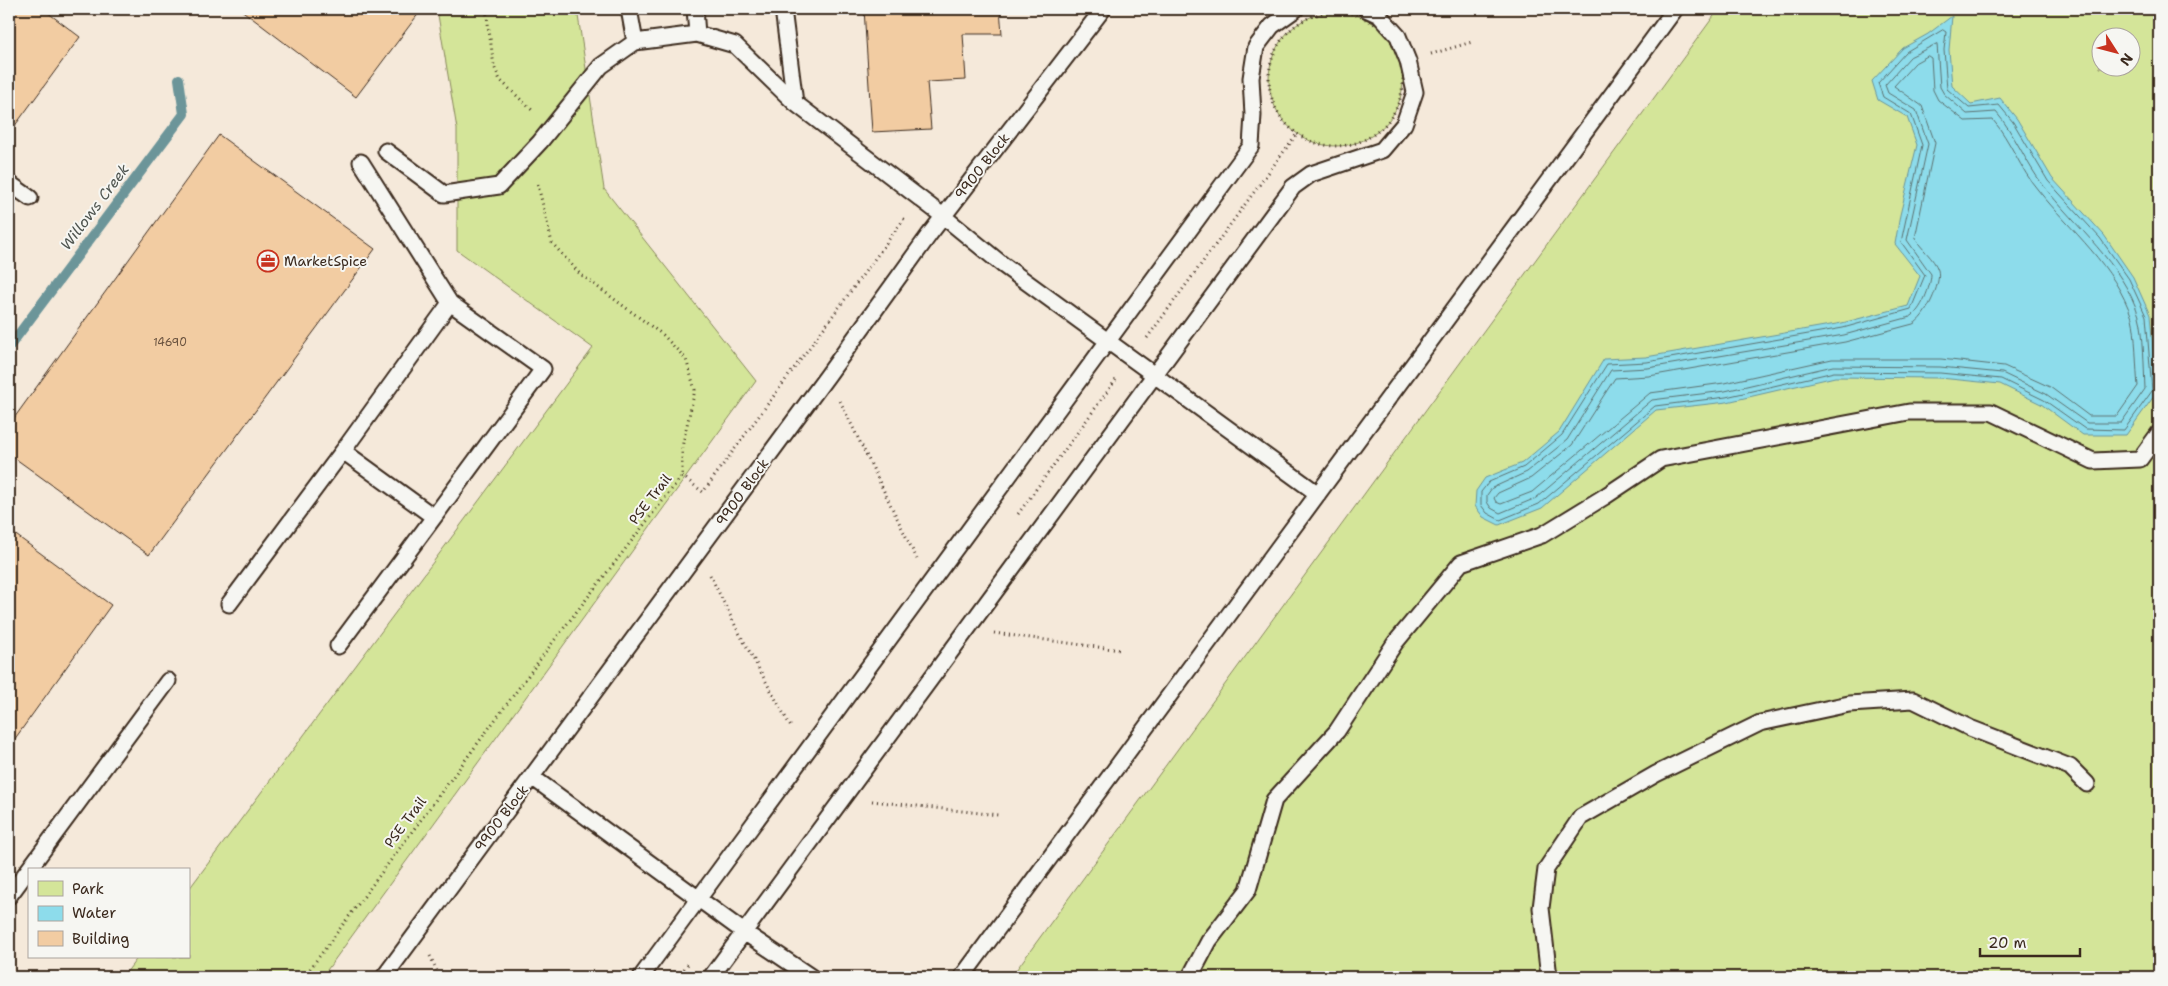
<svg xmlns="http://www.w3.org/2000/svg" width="2168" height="986" font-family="'Shantell Sans',sans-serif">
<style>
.green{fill:#d4e599;stroke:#88885c;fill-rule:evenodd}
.water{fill:#8ddceb;stroke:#6c9599}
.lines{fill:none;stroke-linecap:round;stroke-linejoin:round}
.shore{stroke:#5c7170;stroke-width:1}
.stream{stroke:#6c9599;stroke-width:10}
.building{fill:#f2cca2;stroke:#3b2a1e}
.lane-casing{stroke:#3b2a1e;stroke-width:19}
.path{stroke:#3b2a1e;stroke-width:3;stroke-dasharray:1 4;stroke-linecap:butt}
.lane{stroke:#f6f6f2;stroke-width:15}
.labels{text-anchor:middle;stroke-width:4;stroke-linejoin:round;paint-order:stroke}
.number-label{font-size:11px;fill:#69523f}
.street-label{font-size:14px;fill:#3b2a1e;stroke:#f6f6f2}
.poi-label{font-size:14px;fill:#3b2a1e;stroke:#f6f6f2;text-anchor:start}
.water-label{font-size:15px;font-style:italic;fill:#505651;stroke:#f6f6f2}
</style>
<rect width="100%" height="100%" fill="#f5e9da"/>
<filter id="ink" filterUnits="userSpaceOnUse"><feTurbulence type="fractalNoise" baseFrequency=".02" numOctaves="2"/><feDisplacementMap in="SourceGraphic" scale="10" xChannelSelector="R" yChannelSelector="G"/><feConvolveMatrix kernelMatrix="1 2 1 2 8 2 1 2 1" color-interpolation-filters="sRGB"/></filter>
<g filter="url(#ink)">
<path class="green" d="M437 9H577L604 189 756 381 322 977H123L138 957H189V889L593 348 457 250V129Z
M1719 9H2159V977H1011ZM2100 38H2130V68H2100Z
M1269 79a67 67 0 1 1 134 0a67 67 0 1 1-134 0Z"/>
<path class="water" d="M1952 16 1949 50 1952 86 1971 104 2000 98 2017 119 2052 178 2104 235 2133 277 2150 315 2157 392 2126 435H2083L2041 404 2000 384 1940 378 1835 377 1727 402 1656 410 1542 508 1499 525 1483 517 1475 506 1476 491 1485 478 1522 463 1559 432 1604 359 1646 357 1842 323 1908 306 1920 276 1895 244 1900 215 1917 145 1907 117 1878 100 1872 81 1903 48 1928 34Z"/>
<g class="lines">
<path class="shore" d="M1943 30 1946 32 1944 50 1947 89 1969 108 1999 105 2013 122 2048 181 2100 238 2129 279 2146 316 2152 391 2124 430 2085 429 2044 400 2001 379 1940 373 1834 372 1726 397 1655 406 1539 504 1500 520 1487 513 1481 505V492L1489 482 1524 467 1562 435 1607 364 1647 362 1843 328 1911 309 1925 275 1901 242 1922 145 1911 114 1883 97 1878 83 1906 52Z
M1937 44 1940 87 1944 94 1967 114 1996 112C2015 134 2025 162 2043 185 2076 228 2122 263 2139 316 2144 333 2144 370 2145 389L2121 423H2087L2046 394 2002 373 1940 367 1833 366 1725 391 1652 400 1536 498 1500 513 1491 508 1487 502V495L1492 488 1527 472 1567 440 1611 370 1648 368 1844 335 1910 317C1921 312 1931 286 1931 274L1907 240 1928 144 1916 110 1888 93 1885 85 1910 57Z
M1928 56 1931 58 1933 90 1938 100 1965 121 1993 120C2011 141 2020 169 2038 190 2071 231 2115 266 2132 318 2136 333 2136 369 2138 386L2117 416H2089L2050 387 2004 366 1941 359H1832L1724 383 1650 393 1532 492 1501 504 1496 502 1494 498 1498 493 1531 478 1572 445 1615 378 1649 376 1845 342 1913 324C1925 319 1942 283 1938 270 1934 258 1921 249 1915 238L1935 143 1922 106 1894 86 1915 63Z"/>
<path class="stream" d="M9 347 184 114 179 79"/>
</g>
<path class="building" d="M9 9H43L80 37 11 131 9 129Z
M240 9H422L356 97Z
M864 9H1000L1002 34H963L966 80 927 82 931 129 872 132Z
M219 135 375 249 149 555 9 454V425Z
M9 530 111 605 9 747Z"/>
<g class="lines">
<g class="lane-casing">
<path id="lane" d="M629 9 635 42
M695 9 697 34
M783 9 795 103
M386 151 444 194 499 186 540 142 601 66 635 42 697 34 735 45 795 103 943 216 1003 265 1318 494
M361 162 450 303 543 369 434 517 343 451 450 303
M9 183 30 198
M229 604 343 451
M338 646 434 517
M532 777 744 932 811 977
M9 896 168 681
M384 977 828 375 929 235 1103 9
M641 977 1251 146 1253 115 1251 78 1256 47 1272 26 1296 9
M711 977 1293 187 1311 174 1382 150 1404 124 1415 92 1408 61 1398 36 1379 15 1366 9
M962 977 1675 9
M1190 977 1209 941 1248 890 1274 800 1337 731 1395 643 1461 563 1542 535 1604 497 1661 459 1909 412H1991L2093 461 2140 459 2159 433
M1549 977 1541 908 1546 869 1581 817 1656 774 1760 723 1849 704 1913 700 1970 728 2070 767 2087 784"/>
</g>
<path class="path" d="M486 9 494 66 500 80 533 111
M1269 79a67 67 0 1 1 134 0a67 67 0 1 1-134 0Z
M1431 54 1472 42
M1147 338 1296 135
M840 401 917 559
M682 476 703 492 904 219 905 220
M1018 514 1118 377
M710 575 737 629 792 729
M994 633 1120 650
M872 801 998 815
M430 956 440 977
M304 977 553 642 682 476V447L695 390 686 359 663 335 580 274 552 243 537 181
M678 977 688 964"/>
<use href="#lane" class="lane"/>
</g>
</g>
<defs>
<g id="office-ring" transform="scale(1.125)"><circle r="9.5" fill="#f6f6f2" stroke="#c8321e" stroke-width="1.5"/><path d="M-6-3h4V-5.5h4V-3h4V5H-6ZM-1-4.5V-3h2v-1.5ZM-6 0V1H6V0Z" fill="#c8321e"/></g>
</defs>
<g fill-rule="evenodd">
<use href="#office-ring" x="268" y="261"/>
</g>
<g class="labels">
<g class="number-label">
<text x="170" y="346">14690</text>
</g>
<g class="street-label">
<text transform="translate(982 166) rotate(-52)" y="5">9900 Block</text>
<text transform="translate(742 492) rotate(-54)" y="5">9900 Block</text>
<text transform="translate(650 499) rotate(-52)" y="5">PSE Trail</text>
<text transform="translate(501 818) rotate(-53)" y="5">9900 Block</text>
<text transform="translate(405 822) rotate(-53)" y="5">PSE Trail</text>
</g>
<g class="poi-label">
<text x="284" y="266">MarketSpice</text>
</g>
<g class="water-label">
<text transform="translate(95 207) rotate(-53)" y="5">Willows Creek</text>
</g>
</g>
<rect width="2168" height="986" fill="none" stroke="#f6f6f2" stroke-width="30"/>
<rect x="15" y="15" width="2138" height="956" fill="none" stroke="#3b2a1e" stroke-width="2" filter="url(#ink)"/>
<rect x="28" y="868" width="162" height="90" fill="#f6f6f2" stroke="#aba49d"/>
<rect x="38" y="881" width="25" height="15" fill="#d4e599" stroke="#aba49d"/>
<text x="72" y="894" font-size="15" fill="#3b2a1e">Park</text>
<rect x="38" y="906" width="25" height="15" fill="#8ddceb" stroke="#aba49d"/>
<text x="72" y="918" font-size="15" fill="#3b2a1e">Water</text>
<rect x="38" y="931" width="25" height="15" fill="#f2cca2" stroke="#aba49d"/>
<text x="72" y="944" font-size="15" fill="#3b2a1e">Building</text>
<g transform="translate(2116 52) rotate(126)"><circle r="24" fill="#f6f6f2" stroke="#aba49d"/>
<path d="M0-4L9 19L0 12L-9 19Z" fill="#c8321e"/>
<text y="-8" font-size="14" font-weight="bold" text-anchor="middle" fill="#3b2a1e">N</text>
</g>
<path d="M1980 948v8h100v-8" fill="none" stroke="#3b2a1e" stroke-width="2.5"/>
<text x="1988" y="948" font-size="15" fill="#3b2a1e" stroke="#f6f6f2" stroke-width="4" paint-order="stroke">20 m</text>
</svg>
